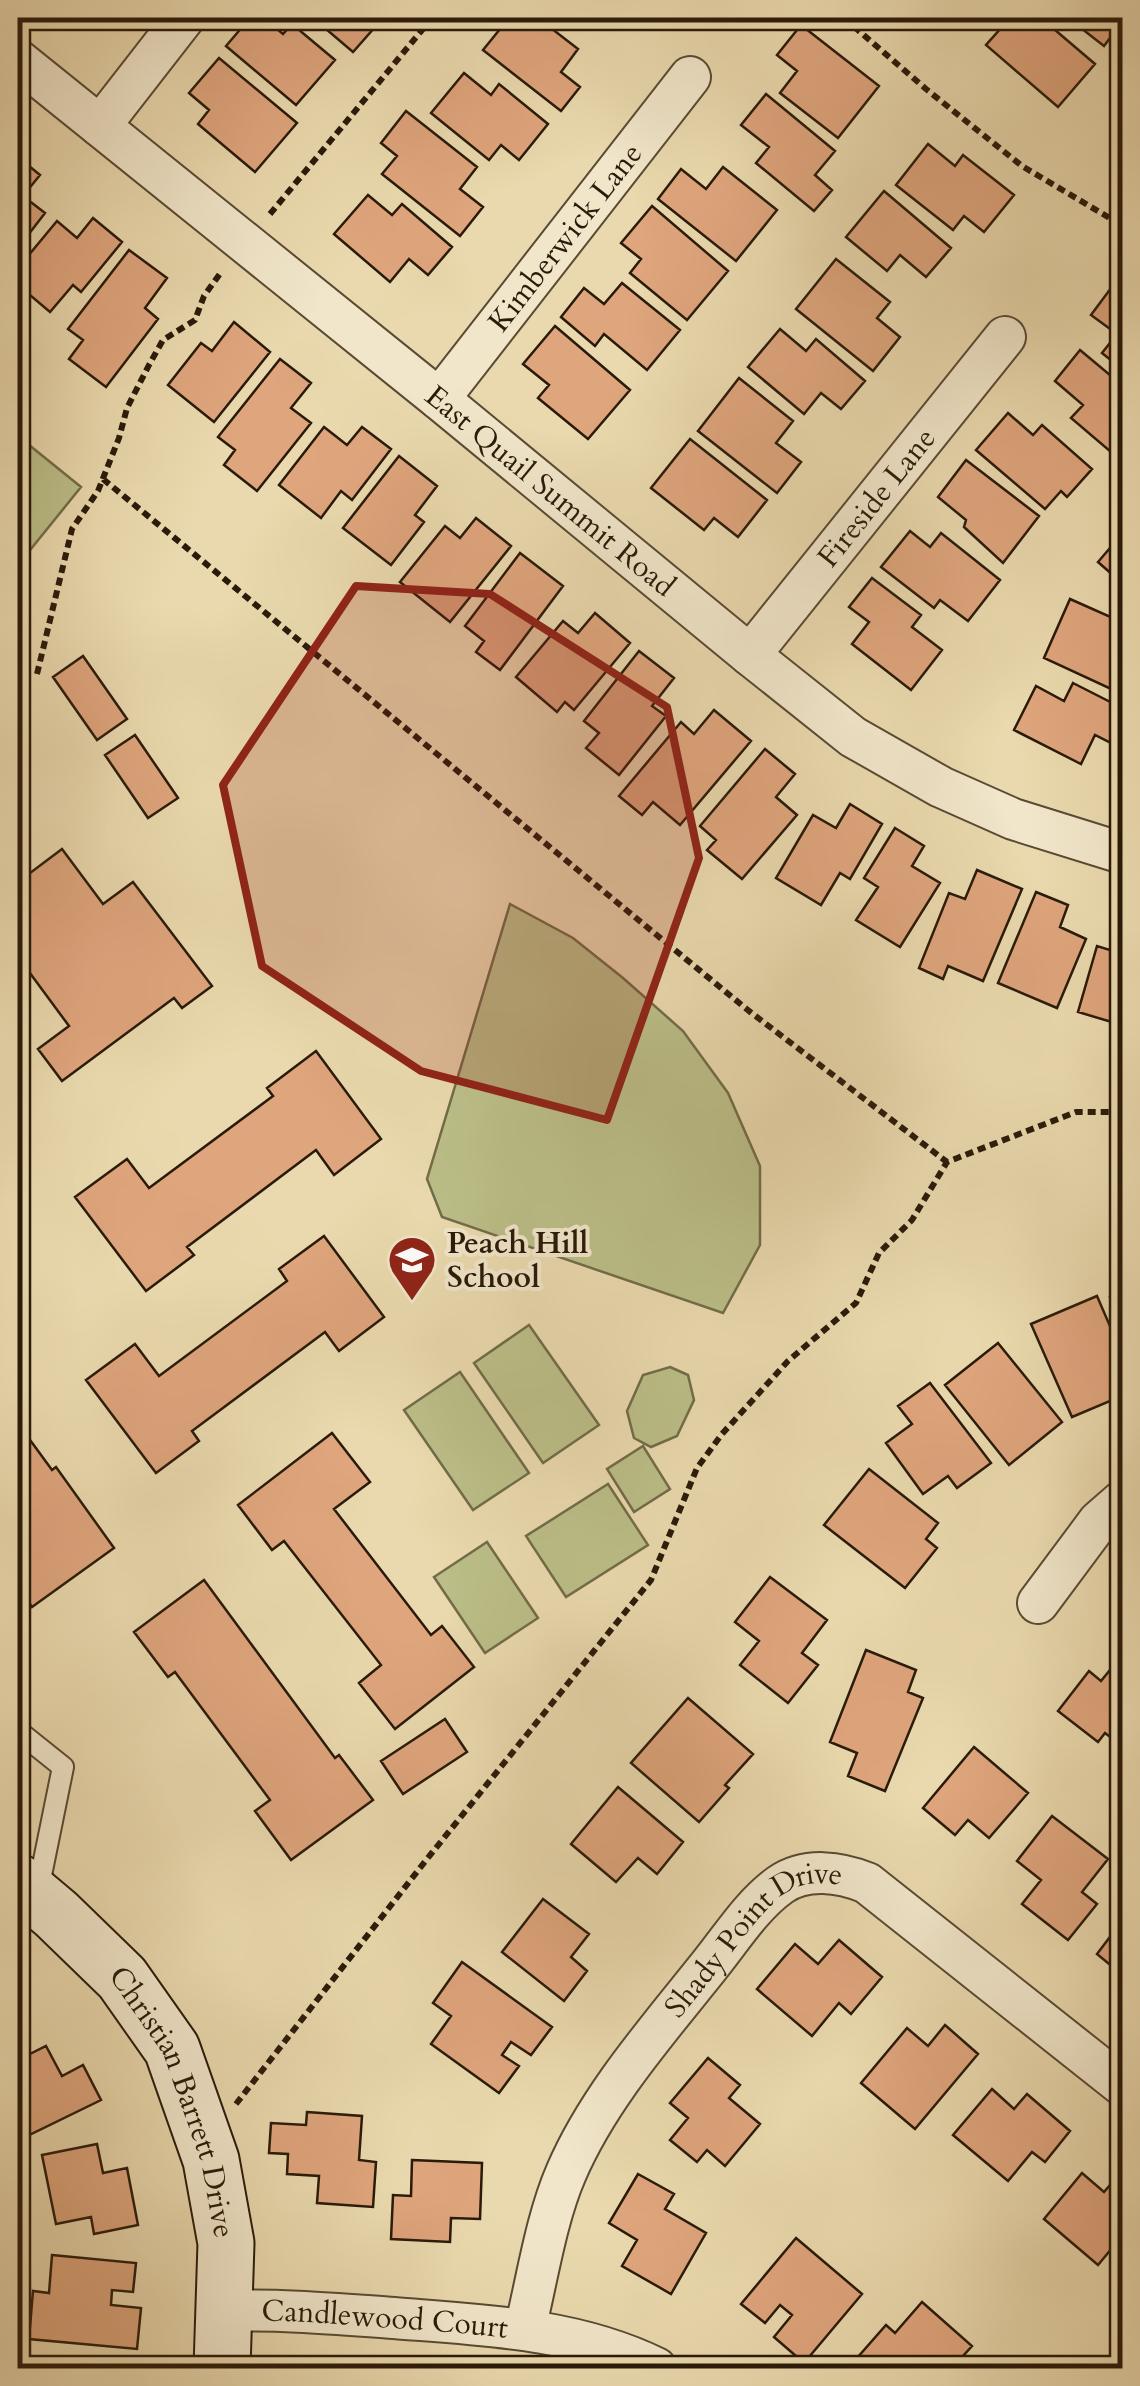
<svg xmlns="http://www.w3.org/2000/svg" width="1140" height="2386" font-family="Cardo,serif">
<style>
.green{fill:#bbbe88;stroke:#726c49;stroke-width:2.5}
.building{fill:#dfa57d;stroke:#291a0a;stroke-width:2.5}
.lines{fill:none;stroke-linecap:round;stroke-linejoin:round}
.lane-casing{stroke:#594a33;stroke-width:24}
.street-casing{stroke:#594a33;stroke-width:44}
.secondary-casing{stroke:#291a0a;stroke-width:59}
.path{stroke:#291a0a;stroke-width:6;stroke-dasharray:8 5;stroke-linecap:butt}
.lane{stroke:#f1e6ca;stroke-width:20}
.street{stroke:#f1e6ca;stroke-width:40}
.secondary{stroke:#f1e6ca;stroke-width:55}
.marked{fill:#8f2418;fill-opacity:0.2;stroke:#8f2418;stroke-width:8;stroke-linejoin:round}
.labels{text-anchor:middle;stroke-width:8;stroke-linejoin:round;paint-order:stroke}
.street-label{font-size:30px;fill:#291a0a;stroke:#f1e6ca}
.poi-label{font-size:30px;font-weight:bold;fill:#291a0a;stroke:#f1e6ca;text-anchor:start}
</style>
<rect width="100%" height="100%" fill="#ead9ae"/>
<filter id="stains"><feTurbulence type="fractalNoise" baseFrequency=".002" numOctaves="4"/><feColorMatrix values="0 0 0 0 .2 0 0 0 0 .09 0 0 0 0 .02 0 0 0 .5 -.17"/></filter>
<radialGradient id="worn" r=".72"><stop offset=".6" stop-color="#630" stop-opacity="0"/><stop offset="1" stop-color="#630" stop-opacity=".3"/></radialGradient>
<path class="green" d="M18 436 81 487 18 565Z
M510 904 573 938 623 978 683 1031 728 1093 760 1166V1245L723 1313 442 1217 427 1179Z
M529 1325 599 1425 543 1463 474 1363Z
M670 1367 688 1375 694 1400 677 1436 651 1447 634 1438 627 1411 643 1375Z
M460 1372 529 1473 473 1510 404 1410Z
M643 1446 670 1489 634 1512 607 1469Z
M608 1484 648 1545 566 1597 526 1536Z
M487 1542 538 1618 485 1653 434 1577Z"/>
<path class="building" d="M250 18H264L283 34 292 24 335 60 296 105 226 46Z
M313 18H383L353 52Z
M509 18H538L578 49 561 72 580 87 561 111 483 50Z
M1010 18H1041L1095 64 1058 107 986 45Z
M1068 18H1122V22L1104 46Z
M801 25 879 86 838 138 780 93 797 71 777 55Z
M219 58 297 123 255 172 198 124 209 110 189 93Z
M464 73 491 95 499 84 548 124 519 160 501 145 489 160 431 113Z
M766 94 835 151 815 175 832 190 814 211 756 163 769 147 741 125Z
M406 111 477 167 460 189 483 207 460 236 382 174 397 156 381 143Z
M928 144 955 166 963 155 1014 195 984 232 964 216 953 230 896 185Z
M18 157 40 175 23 196 45 213 18 248Z
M723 167 777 210 736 261 658 199 681 169 706 189Z
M884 191 951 248 926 277 900 255 887 271 846 237Z
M368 195 392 215 402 204 452 247 428 275 409 259 390 282 334 234Z
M652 206 728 271 687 320 630 273 641 259 621 243Z
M93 218 122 242 81 292 73 285 50 312 18 285V268L57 221 77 238Z
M129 250 167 278 145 308 158 319 106 387 69 359 83 340 68 329Z
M836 259 890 302 877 318 900 337 873 371 796 309Z
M1117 280 1122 284V369L1102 353 1117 334 1091 315Z
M622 283 680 330 647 370 604 334 595 346 561 317 584 288 604 304Z
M234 322 270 352 214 422 168 385 201 343 212 351Z
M555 326 630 390 588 439 538 398 549 385 523 364Z
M780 329 806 351 816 339 865 381 841 409 821 393 804 414 748 367Z
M1080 350 1122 385V438L1111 452 1071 418 1083 405 1055 381Z
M280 359 311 383 291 408 311 423 257 491 224 465 235 450 218 437Z
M739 378 793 421 776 443 801 462 777 493 698 431Z
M1008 413 1033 435 1042 425 1092 469 1067 497 1061 491 1045 509 976 450Z
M324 427 347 445 362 427 391 449 352 500 341 491 321 518 279 485Z
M690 439 767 500 738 537 714 518 704 530 651 488Z
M399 456 437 486 415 515 424 522 391 565 343 528Z
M966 460 1039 516 1003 563 964 527 966 520 938 497Z
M476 518 511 546 450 622 400 582 445 526 460 538Z
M910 531 930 547 941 533 1000 580 968 621 940 600 934 608 881 567Z
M1122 534V583L1098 562Z
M520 553 563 586 500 670 476 652 484 641 465 626Z
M872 578 921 615 912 627 942 650 911 690 852 644 869 622 849 607Z
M1070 599 1122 622V694L1044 658Z
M595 613 630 643 574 710 565 702 557 712 516 677 563 621 578 633Z
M639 651 674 678 652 706 666 716 619 775 586 748 599 733 584 721Z
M83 656 127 719 97 740 53 677Z
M1073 683 1122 708V730L1115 745 1095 735 1081 764 1014 730 1036 686 1064 701Z
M714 710 751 741 680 825 653 802 642 815 619 796 681 722 694 734Z
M135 735 178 798 148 818 105 755Z
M765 749 795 774 776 797 797 815 742 879 707 850 716 840 700 826Z
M850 804 882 824 850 879 840 873 821 905 776 878 813 815 836 828Z
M895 828 924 846 912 866 940 883 900 947 856 920 878 887 864 878Z
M62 849 103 904 133 882 212 986 182 1008 174 998 62 1081 38 1049 69 1026 21 961 18 964V882Z
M977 870 1022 889 983 981 948 966 943 979 919 968 949 893 965 899Z
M1036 892 1068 905 1060 927 1086 939 1057 1008 998 983Z
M1122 921V1025L1078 1012 1097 946 1113 951Z
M316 1051 381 1139 334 1175 316 1150 187 1247 194 1255 146 1291 75 1197 127 1159 149 1188 273 1096 267 1088Z
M324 1236 384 1317 339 1351 325 1332 192 1431 199 1441 156 1473 86 1380 135 1344 159 1376 287 1281 279 1269Z
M1122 1291V1321L1110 1297Z
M1097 1296 1122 1354V1396L1072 1417 1031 1324Z
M998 1343 1062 1422 1009 1465 945 1385Z
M930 1383 991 1463 957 1488 948 1476 923 1494 886 1443 912 1424 898 1406Z
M22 1429 52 1470 56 1467 114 1548 32 1607 18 1587V1433Z
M332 1433 370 1482 334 1509 431 1635 442 1626 474 1667 395 1729 359 1683 381 1665 284 1541 272 1550 238 1505Z
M869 1469 938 1523 926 1539 937 1548 905 1588 824 1525Z
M770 1577 827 1620 802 1653 818 1665 788 1703 740 1665 759 1641 735 1622Z
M204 1580 335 1758 339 1755 373 1800 291 1860 255 1811 270 1800 175 1672 168 1677 134 1632Z
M866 1650 916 1670 908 1692 923 1698 885 1791 848 1776 857 1753 830 1742Z
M1114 1665 1122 1671V1746L1105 1733 1098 1742 1058 1711 1089 1671 1101 1681Z
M688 1698 753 1754 725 1785 729 1788 699 1822 631 1763Z
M445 1719 467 1752 403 1794 381 1761Z
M974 1747 1028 1793 989 1838 968 1820 955 1835 923 1808Z
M618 1787 683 1842 657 1874 638 1858 616 1882 571 1844Z
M1052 1816 1108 1859 1082 1892 1097 1904 1068 1940 1022 1904 1041 1880 1017 1861Z
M543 1899 589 1934 571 1957 587 1971 564 2001 502 1952Z
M1122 1921V1970L1120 1973 1097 1954Z
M839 1940 882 1977 851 2014 839 2003 812 2036 757 1989 795 1944 818 1964Z
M462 1962 552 2027 531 2055 511 2042 502 2055 519 2066 499 2093 431 2044 451 2016 433 2003Z
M945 2025 978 2054 915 2129 861 2083 907 2028 928 2046Z
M46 2046 62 2076 83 2065 101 2100 23 2138 18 2127V2060Z
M708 2058 740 2085 729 2098 760 2124 725 2166 707 2150 697 2162 670 2140 688 2118 670 2103Z
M992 2089 1014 2109 1027 2094 1070 2131 1045 2162 1032 2152 1008 2181 953 2135Z
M307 2112 362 2116 359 2160 376 2162 373 2207 317 2203 319 2176 287 2174 288 2154 269 2153 271 2123 306 2125Z
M97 2144 103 2173 127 2168 138 2225 94 2234 91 2217 56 2224 42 2155Z
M412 2160 482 2163 480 2219 451 2218 450 2242 391 2239 393 2195 411 2196Z
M1122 2171V2236L1098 2265 1044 2219 1082 2173 1104 2192Z
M638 2174 674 2194 665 2209 706 2233 671 2294 622 2266 637 2240 609 2223Z
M796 2238 862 2294 804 2363 774 2337 792 2315 780 2305 765 2323 741 2304Z
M52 2255 136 2263 133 2292 112 2290 111 2305 141 2308 137 2349 29 2339 33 2291 49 2293Z
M922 2302 972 2346 952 2368H853L850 2366 886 2325 895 2333Z"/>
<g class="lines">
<g class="lane-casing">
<path id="lane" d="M18 1731 63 1767 38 1890"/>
</g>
<g class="street-casing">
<g id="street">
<path id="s1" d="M18 60 439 399 750 655 853 737 941 787 1013 819 1122 853"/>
<path d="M100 126 184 18"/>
<path id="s2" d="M439 399 690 77"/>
<path id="s3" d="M750 655 1005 337"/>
<path d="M1038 1603 1099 1521 1122 1501"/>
<path id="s4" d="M225 2311C282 2309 337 2314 394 2318 482 2325 575 2328 656 2368"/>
<path id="s5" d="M525 2329C537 2280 546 2219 566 2173 598 2098 658 2030 709 1966 731 1939 751 1906 780 1885 806 1867 840 1872 867 1883L1122 2085"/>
</g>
</g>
<g class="secondary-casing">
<g id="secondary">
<path id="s6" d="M18 1882 56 1914 122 1978 172 2049 211 2160 226 2243 222 2368"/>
</g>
</g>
<path class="path" d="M844 18 926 89 1022 166 1108 217 1122 231
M270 214 432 18
M103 479 749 1011 947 1162
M37 674 72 529 98 491 119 438 127 408 149 365 163 340 195 320 204 296 222 271
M236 2104 427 1859 651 1580 697 1468 722 1434 788 1361 856 1303 879 1253 912 1220 947 1162 1076 1112H1122"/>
<use href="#lane" class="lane"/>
<use href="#street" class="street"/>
<use href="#secondary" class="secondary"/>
</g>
<path class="marked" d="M356 586 490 594 667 707 699 858 607 1120 421 1071 262 966 223 785Z"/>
<defs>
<g id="school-pin" transform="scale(2.5)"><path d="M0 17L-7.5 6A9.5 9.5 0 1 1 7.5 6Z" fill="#8f2418" stroke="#f1e6ca"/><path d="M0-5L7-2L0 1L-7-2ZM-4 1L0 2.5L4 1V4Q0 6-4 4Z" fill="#fff"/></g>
</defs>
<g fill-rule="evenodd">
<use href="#school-pin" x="412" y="1260"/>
</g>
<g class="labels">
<g class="street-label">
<text dy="10" stroke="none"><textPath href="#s2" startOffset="205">Kimberwick Lane</textPath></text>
<text dy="10" stroke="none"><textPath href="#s1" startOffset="685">East Quail Summit Road</textPath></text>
<text dy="10" stroke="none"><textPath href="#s3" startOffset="202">Fireside Lane</textPath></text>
<text dy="10" stroke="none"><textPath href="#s5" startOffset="470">Shady Point Drive</textPath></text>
<text dy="10" stroke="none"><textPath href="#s6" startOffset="278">Christian Barrett Drive</textPath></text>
<text dy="10" stroke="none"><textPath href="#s4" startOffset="160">Candlewood Court</textPath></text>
</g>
<g class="poi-label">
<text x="447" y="1253">Peach Hill<tspan x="447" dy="34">School</tspan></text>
</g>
</g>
<rect width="1140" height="2386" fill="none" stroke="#ead9ae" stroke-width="60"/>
<rect x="20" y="20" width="1100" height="2346" fill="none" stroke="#291a0a" stroke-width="5"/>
<rect x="30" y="30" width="1080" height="2326" fill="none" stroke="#291a0a" stroke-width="2.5"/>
<rect width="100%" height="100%" filter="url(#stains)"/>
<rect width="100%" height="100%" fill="url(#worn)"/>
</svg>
